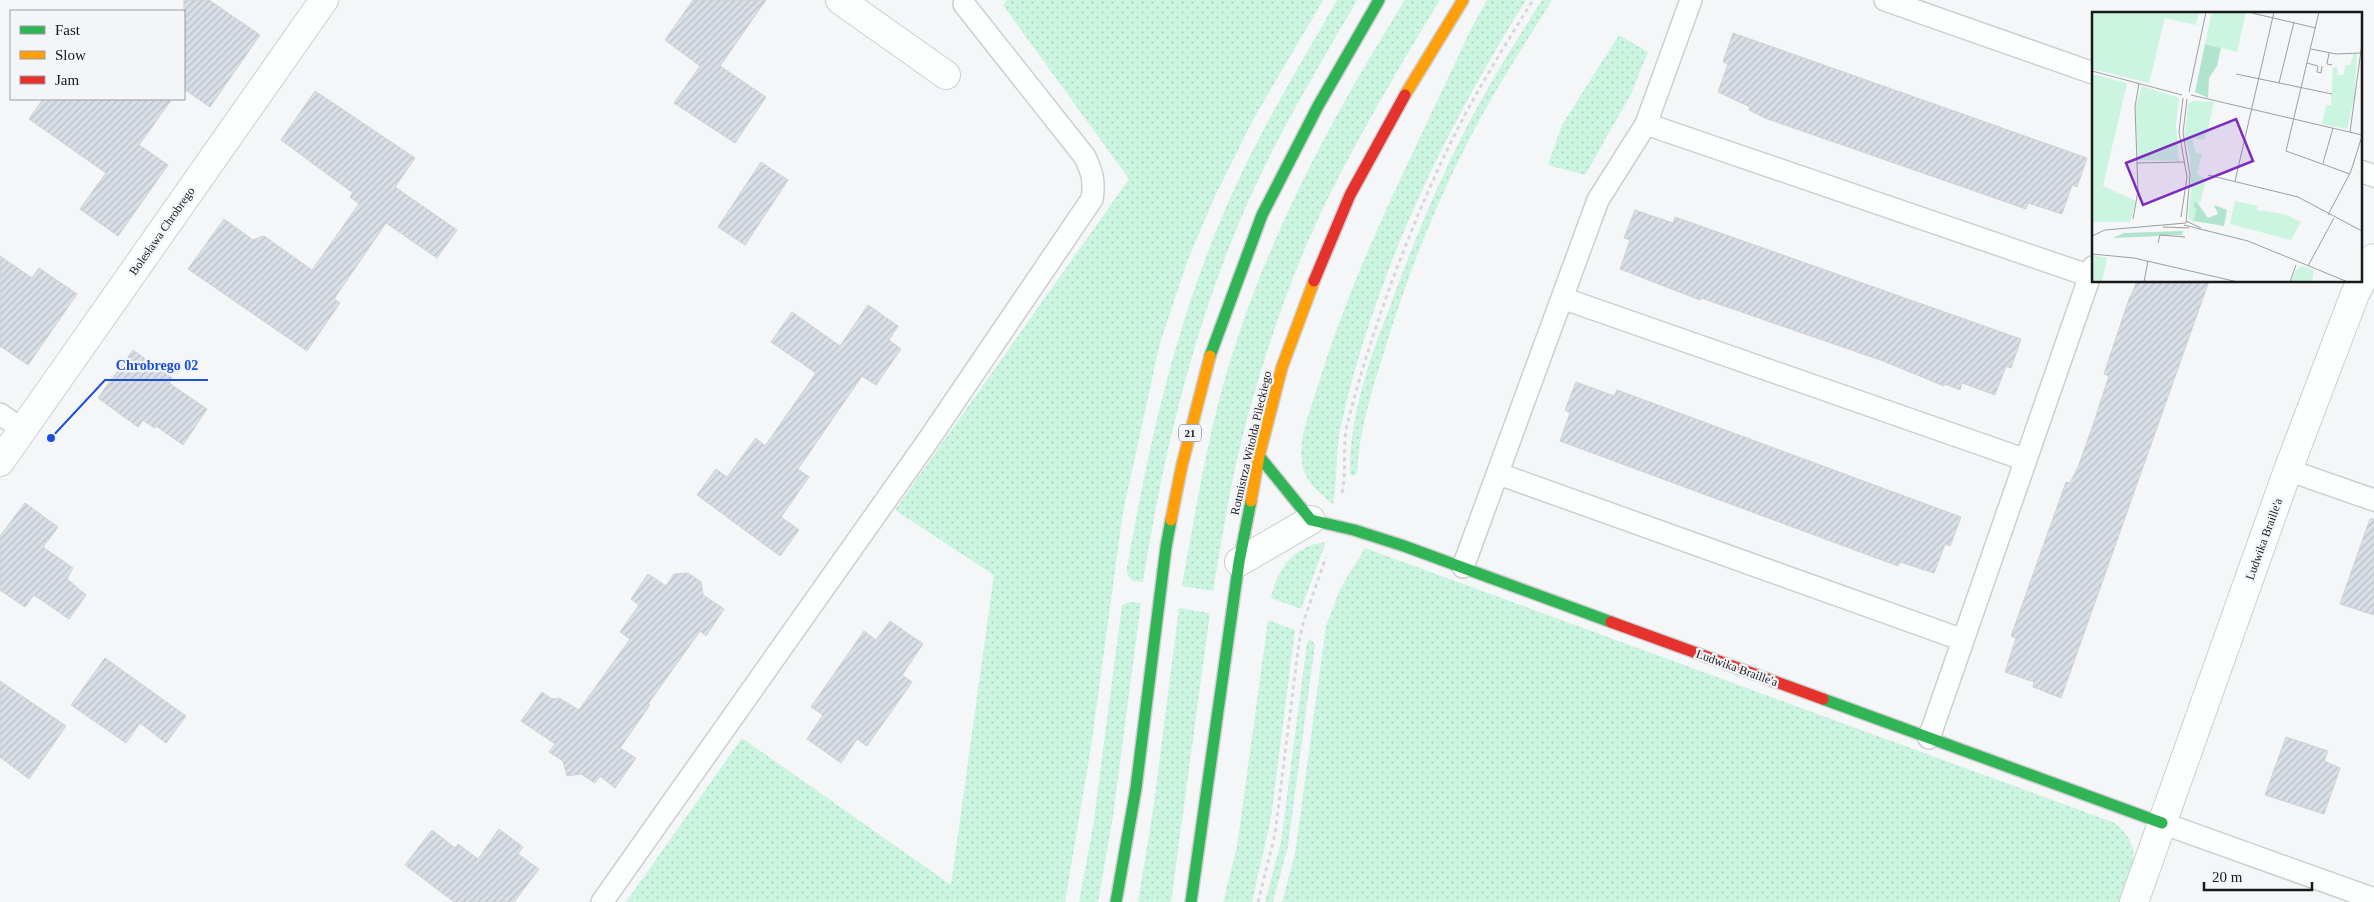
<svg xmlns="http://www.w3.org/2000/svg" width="2374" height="902" font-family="'Times New Roman',serif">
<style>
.grass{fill:url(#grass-dots)}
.building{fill:url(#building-hatch);stroke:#d0d1d3}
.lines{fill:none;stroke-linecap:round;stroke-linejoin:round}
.lane-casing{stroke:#cdced0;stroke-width:24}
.street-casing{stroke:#cdced0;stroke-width:30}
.fast-casing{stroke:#cdced0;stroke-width:14}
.slow-casing{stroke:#cdced0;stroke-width:14}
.jam-casing{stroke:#cdced0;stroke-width:14}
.path{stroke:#d7d7d9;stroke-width:3;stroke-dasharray:4 4;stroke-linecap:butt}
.lane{stroke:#fdfefe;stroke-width:21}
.street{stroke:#fdfefe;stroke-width:28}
.fast{stroke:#30b455;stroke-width:11}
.slow{stroke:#ff9f0a;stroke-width:11}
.jam{stroke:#e5322d;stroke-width:11}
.labels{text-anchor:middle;stroke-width:4.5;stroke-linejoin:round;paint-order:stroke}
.shield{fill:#f3f5f9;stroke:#5a5b5e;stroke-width:1}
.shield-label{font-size:11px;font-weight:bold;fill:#18191b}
.street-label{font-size:12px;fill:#18191b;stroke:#f3f5f9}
.inset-road{fill:none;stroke:#9c9ea0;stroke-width:1}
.view{fill:#7b2cbf;fill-opacity:0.15;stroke:#7b2cbf;stroke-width:2.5}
.inset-edge{fill:none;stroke:#18191b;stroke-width:2.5}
.leader{fill:none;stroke:#1d4ed8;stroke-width:2}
.callout-dot{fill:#1d4ed8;stroke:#f3f5f9;stroke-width:2}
.callout-label{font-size:14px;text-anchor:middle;font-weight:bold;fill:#1d4ed8;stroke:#f3f5f9;stroke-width:4.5;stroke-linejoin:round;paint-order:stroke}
</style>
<defs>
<pattern id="grass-dots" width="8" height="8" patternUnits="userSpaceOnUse" patternTransform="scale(1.25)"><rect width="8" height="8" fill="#cbf4e1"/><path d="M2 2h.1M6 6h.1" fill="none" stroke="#aed1c0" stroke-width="1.8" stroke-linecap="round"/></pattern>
<pattern id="building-hatch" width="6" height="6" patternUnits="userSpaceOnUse" patternTransform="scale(1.25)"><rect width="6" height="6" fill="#d9dfe7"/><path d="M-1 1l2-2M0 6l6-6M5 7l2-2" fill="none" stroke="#babfc6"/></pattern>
</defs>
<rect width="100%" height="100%" fill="#f4f6f8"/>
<path class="grass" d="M1007 0H1323L1254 118 1215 196 1187 262 1160 343 1123 512 1091 747 1065 902H626L742 738 951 885 994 575 895 510 1129 179 1003 5Z
M1337 0H1357C1324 58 1289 115 1260 176 1199 304 1165 442 1143 582L1132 581 1127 574V568C1151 432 1179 309 1237 183 1266 120 1303 60 1337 0Z
M1405 0H1440C1400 65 1361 132 1327 200 1296 263 1272 332 1253 398 1234 461 1224 526 1213 591L1182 586C1195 515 1206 444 1226 375 1265 241 1331 118 1405 0Z
M1487 0H1526C1444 131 1375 274 1341 425 1335 452 1338 478 1333 504 1320 494 1304 480 1302 463 1298 438 1310 412 1317 389 1354 265 1416 149 1470 31Z
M1542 0H1552C1528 39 1503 77 1481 117 1441 191 1409 269 1385 349 1372 390 1359 431 1357 474L1352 476 1350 474C1349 419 1369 360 1389 309 1415 237 1445 165 1483 97 1501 64 1522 32 1542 0Z
M1619 35 1648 52 1630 96 1585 175 1548 165 1562 125Z
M1326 542 1301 609 1271 598C1278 568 1293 546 1326 542Z
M1365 548 2115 823C2145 847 2132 871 2122 902H1282L1295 854 1326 626 1340 589Z
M1129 602 1141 603 1113 816 1098 902H1079L1093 827 1122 605Z
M1179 608 1210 613 1171 902H1138L1153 811Z
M1268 620 1295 630 1271 818 1252 902H1223L1237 847Z
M1310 639 1315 644 1288 846 1273 902H1265L1281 842 1307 643Z"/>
<path class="building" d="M184 0H209L260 35 210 107 184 89Z
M693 0H766L720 66 766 97 735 143 674 103 700 66 665 40Z
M1733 33 2087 158 2077 187 2072 185 2062 214 2028 203 2026 209 1765 118 1749 110 1750 107 1718 92 1728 64 1723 62Z
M315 91 415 158 395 187 457 230 437 258 386 223 334 299 340 303 307 351 188 269 224 219 253 240 264 236 312 270 359 204 350 197 353 193 281 140Z
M43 99H172L139 145 168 165 118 236 80 209 106 173 29 119Z
M761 162 788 180 745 245 718 227Z
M1635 210 1673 223 1675 217 2021 339 2011 368 2006 366 1995 395 1962 383 1960 390 1945 384 1944 386 1883 361 1701 298 1700 300 1620 269 1630 240 1624 238Z
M0 256 32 278 39 268 77 294 28 365 0 346Z
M2137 281H2209L2061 698 2033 687 2034 682 2005 672 2016 638 2011 636 2066 482 2070 483 2078 467 2093 425 2109 376 2104 374 2130 296H2131Z
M868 305 898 326 889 340 901 349 876 385 862 376 798 469 809 477 781 517 799 530 780 556 697 495 716 469 727 477 756 438 765 446 816 373 771 342 792 312 840 346Z
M133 350 172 378 169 383 207 409 183 445 156 426 154 428 143 420 138 427 98 398Z
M1576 382 1614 396 1617 390 1961 517 1950 546 1945 544 1934 573 1900 562 1898 566 1560 441 1570 413 1565 410Z
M25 503 58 527 43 547 73 568 67 579 86 595 69 619 34 595 25 607 0 590V536Z
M2370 519H2374V615L2340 604Z
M688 573 701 582 703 595 724 609 706 636 700 631 648 704 650 705 620 748 636 758 615 788 600 776 595 783 581 774 567 776 563 761 549 752 555 744 521 721 542 692 552 699 559 698 579 710 630 639 620 632 639 605 631 599 648 574 666 586 674 574Z
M890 621 923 644 902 675 912 682 867 746 857 739 841 763 807 739 823 715 811 707 864 631 876 640Z
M105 658 186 716 166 743 140 723 126 743 71 705Z
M0 681 66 726 29 779 0 757Z
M2286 737 2328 751 2324 761 2340 768 2324 814 2265 795Z
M499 829 523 847 518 854 539 869 514 902H454L405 865 432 830 455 848 458 844 478 859Z"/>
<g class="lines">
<g class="lane-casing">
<path id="lane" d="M1885 0 2093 73
M1646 124 2090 276
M2360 171 2374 176
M1562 298 2026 460
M0 414 23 430
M2288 470 2374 500
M1499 474 1963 640
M1463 567 1598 200 1646 124 1691 0
M1929 738 2093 267
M2162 823 2374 899
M602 902 927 442 1092 199C1095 182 1092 172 1085 157L964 4"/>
</g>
<g class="street-casing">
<path id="street" d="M840 0 946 75
M0 462 324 0
M1239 562 1311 520
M2134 902 2288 470 2355 294 2374 258"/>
</g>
<g class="fast-casing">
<path id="fast" d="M1210 356 1262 215 1318 106 1379 0
M1259 456 1311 520 1354 530 1404 546 1611 622
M1823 699 2162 823
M1116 902 1136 788 1166 547 1171 520
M1191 902 1239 562 1251 501"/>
</g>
<g class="slow-casing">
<path id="slow" d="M1405 95 1463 0
M1251 501 1259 456 1282 367 1314 281
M1171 520 1182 465 1210 356"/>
</g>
<g class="jam-casing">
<path id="jam" d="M1314 281 1350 195 1405 95
M1611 622 1823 699"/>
</g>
<path class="path" d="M1342 493C1347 471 1342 448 1347 425 1370 336 1402 248 1440 165 1466 108 1500 53 1533 0
M1258 902 1275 834 1299 642 1304 620 1326 557"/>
<use href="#lane" class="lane"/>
<use href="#street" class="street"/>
<use href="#fast" class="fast"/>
<use href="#slow" class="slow"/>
<use href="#jam" class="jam"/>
</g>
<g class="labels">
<rect class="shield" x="1179" y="424.5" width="22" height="17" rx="4"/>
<g class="shield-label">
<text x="1190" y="437">21</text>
</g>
<g class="street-label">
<text transform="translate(162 231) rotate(-55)" y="4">Bolesława Chrobrego</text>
<text transform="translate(1251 443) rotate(-77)" y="4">Rotmistrza Witolda Pileckiego</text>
<text transform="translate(2264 539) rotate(-70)" y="4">Ludwika Braille'a</text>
<text transform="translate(1737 668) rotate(20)" y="4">Ludwika Braille'a</text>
</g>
</g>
<g transform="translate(2092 12)">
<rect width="270" height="270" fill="#f4f6f8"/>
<path d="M262 42H265L262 87 255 117 230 112 234 93H239L241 55H245L246 63H252L253 53H258ZM50 74 87 86 84 113 87 149 46 148 43 97ZM94 111 116 116 113 128 100 126 104 141 110 142 105 162 114 167 108 192 104 189 103 212 96 205 99 179 98 143 92 123ZM0 243 15 246 10 270H0ZM210 254 222 258 220 270H199L204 258Z" fill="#cbf4e1"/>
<path d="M113 32 129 36 125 54 117 66 116 86 103 80ZM104 189 116 206 126 202 122 193 135 198 132 214 102 209 104 197 101 193ZM91 219 90 223 21 226 32 221Z" fill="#b1e4ce"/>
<path d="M0 0H107L104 13 73 6 57 71 0 57ZM120 0H154L145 40 113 32ZM0 62 35 71 11 174 44 189 38 210H0ZM101 89 122 90 116 116 94 111 96 92ZM143 189 166 194 165 198 192 202 209 210 199 228 138 212Z" fill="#cbf4e1"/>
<path class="inset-road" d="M227 0 194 139 258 162M160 1 224 16M219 37 244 42 269 41M237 41 235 52 240 53M215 51 226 54 225 60 229 61 230 54M0 59 90 83M144 62 240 82M187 71 202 10M97 80 114 0M99 83 270 123M258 120 270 31M45 151 92 150M231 151 241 116M116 163 206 185 270 219M143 169 182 0M236 203 259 159 270 124M89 205 95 165 87 120 91 86M41 207 46 179 43 95 47 71M94 209 109 216M92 213 156 229 256 270M71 215 97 216M0 224 13 218 94 211 98 163 91 121 95 87M66 231 68 223 93 225M0 242 42 246 146 270M216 254 242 206M52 270 56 249M198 270 204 253"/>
<path class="view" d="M144 107 161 149 51 193 34 151Z"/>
<rect width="270" height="270" class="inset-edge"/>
</g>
<path class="leader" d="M51 438L105 380H208"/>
<circle class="callout-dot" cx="51" cy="438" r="5"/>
<g class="callout-label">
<text x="157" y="370">Chrobrego 02</text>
</g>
<rect x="10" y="10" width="175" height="90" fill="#f3f5f9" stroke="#9b9da0"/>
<rect x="20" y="26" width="25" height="8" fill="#30b455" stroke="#9b9da0"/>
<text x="55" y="35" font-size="15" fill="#18191b">Fast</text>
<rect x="20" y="51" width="25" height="8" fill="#ff9f0a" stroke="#9b9da0"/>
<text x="55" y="60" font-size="15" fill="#18191b">Slow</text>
<rect x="20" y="76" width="25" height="8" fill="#e5322d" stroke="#9b9da0"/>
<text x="55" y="85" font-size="15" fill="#18191b">Jam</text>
<path d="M2204 882v8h108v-8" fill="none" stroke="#18191b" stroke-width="2.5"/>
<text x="2212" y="882" font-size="15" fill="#18191b" stroke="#f3f5f9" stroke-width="4" paint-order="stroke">20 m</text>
</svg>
